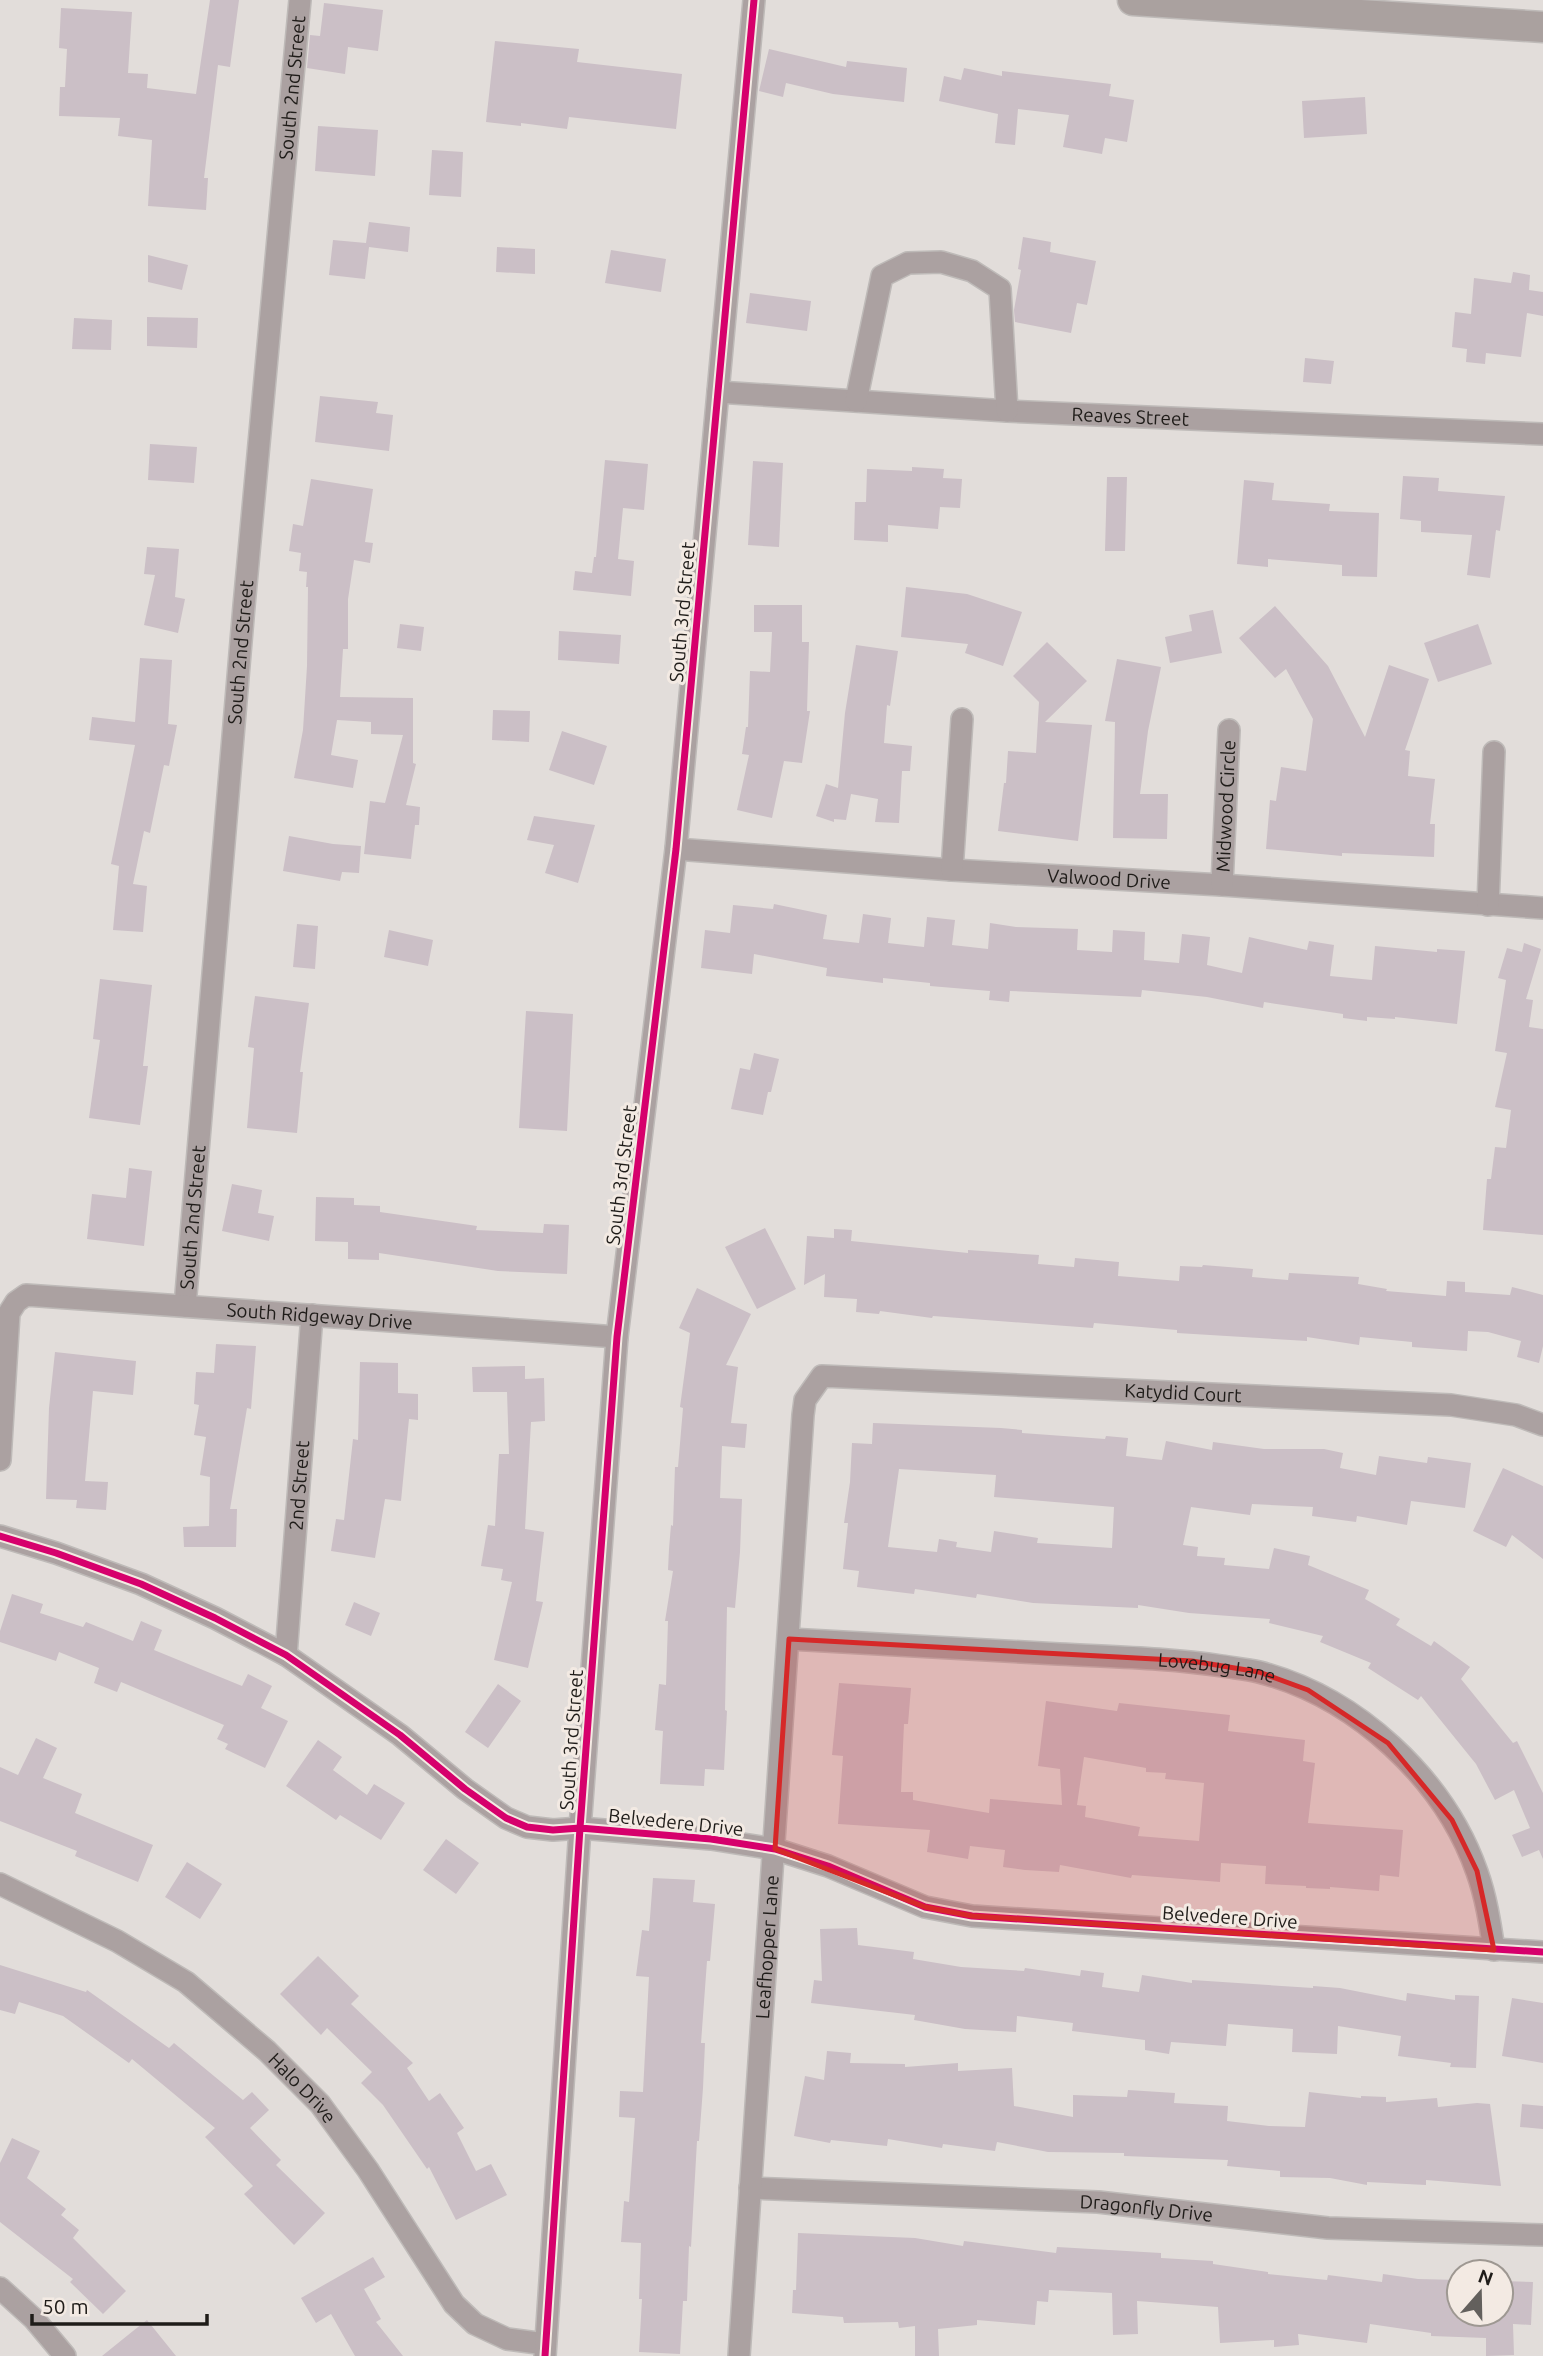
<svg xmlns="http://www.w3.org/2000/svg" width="1543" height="2356" font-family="Ubuntu,sans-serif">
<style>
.building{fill:#cbbfc6;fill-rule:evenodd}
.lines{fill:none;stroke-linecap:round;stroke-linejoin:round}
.street-casing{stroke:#bebab8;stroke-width:24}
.secondary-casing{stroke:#bebab8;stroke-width:33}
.street{stroke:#aba1a1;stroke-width:21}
.secondary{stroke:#aaa19f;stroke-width:30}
.cycleway-casing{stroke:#f3eae3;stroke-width:11}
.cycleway{stroke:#d6006c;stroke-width:7}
.marked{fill:#d62828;fill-opacity:0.2;stroke:#d62828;stroke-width:5;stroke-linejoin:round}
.labels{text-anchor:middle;stroke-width:6;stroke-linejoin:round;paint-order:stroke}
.street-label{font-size:19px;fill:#1f1c19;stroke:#f3eae3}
</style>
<rect width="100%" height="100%" fill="#e2ddda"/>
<path class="building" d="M210 0H239L230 67 218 65 204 178H208L206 210 148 206 152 140 118 136 120 118 59 116 60 87H65L67 49 59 48 61 8 132 12 128 73 148 74 147 88 196 94Z
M324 3 383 10 378 51 348 47 345 74 307 68 310 35 320 36Z
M495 41 579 49 577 62 682 74 676 129 569 117 567 129 521 123V126L486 122Z
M769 49 846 67 847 61 907 68 904 102 833 94 786 83 783 97 759 91Z
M964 68 1002 76V71L1111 84 1109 96 1134 100 1127 142 1105 138 1102 154 1063 147 1069 115 1018 109 1015 145 995 143 998 114 939 101 944 76 961 80Z
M1365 97 1367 134 1304 138 1302 101Z
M318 126 378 130 375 176 315 171Z
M432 150 463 152 461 197 429 195Z
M369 222 410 227 408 252 369 247 365 279 329 275 333 240 366 243Z
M1023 237 1051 242 1050 252 1096 261 1087 305 1077 303 1071 333 1015 322 1014 310 1021 270 1018 269Z
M497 247 535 249V274L496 272Z
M611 250 666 259 661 292 605 283Z
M148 255 188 265 182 290 148 282Z
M1513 272 1530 275 1529 290 1543 292V316L1527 313 1521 357 1486 353 1485 364 1466 362 1467 349 1452 347 1455 312 1471 314 1474 278 1511 283Z
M750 293 811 301 807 331 746 323Z
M147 317 198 318 197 348 147 346Z
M74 318 112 320 111 350 72 349Z
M1305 358 1334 361 1331 384 1303 382Z
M320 396 378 402 376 413 393 415 389 451 315 442Z
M150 444 197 447 194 483 148 480Z
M605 460 648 464 644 510 623 508 618 559 634 561 631 596 573 590 575 571 592 573 594 557H596Z
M753 461 783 463 779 547 748 545Z
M912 467 944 469 943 478 962 479 960 508 940 507 938 529 888 525V542L854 540 855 502H866L867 469 912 471Z
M1403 476 1439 478 1438 491 1505 496 1500 531 1496 530 1490 578 1467 575 1472 535 1421 532V521L1400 519Z
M1107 477H1127L1125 551H1105Z
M311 479 373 489 365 542 373 543 370 563 354 560 348 599V649H343L340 697 413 698V763L416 764 406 805 420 807 419 825H415L411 859 364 854 370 801 385 803 403 735 371 734V722L337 720 331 755 358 760 353 788 294 778 303 730 307 666 308 587H306L307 572 299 571 301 553 289 551 293 524 303 526Z
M1244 480 1274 483 1272 500 1330 504 1329 511 1379 513 1377 577 1342 576V565L1268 559V567L1237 564Z
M147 547 179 549 175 597 185 599 178 633 144 625 155 575 144 574Z
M906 587 967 594 1022 612 1003 666 965 653 968 644 901 637Z
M754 605H802V642H809L807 711H810L802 763 784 761 772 818 737 810 749 755 742 754 746 727H748L750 671 770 672 772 632H754Z
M1275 606 1328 666 1365 737 1389 665 1429 679 1405 750 1410 751 1408 776 1435 779 1430 824H1435L1434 857 1342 853V856L1266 849 1270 800 1276 801 1281 767 1306 771 1313 719 1286 669 1275 678 1239 638Z
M1213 610 1222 653 1170 663 1165 637 1192 631 1189 615Z
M400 624 424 627 421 651 397 648Z
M1478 624 1492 664 1438 682 1424 643Z
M559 631 621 635 619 664 558 660Z
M1047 642 1087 681 1045 722 1092 725 1078 841 998 831 1004 783H1006L1008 751 1036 753 1039 702 1013 676Z
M856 645 898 651 890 706 887 705 884 743 912 746 910 771H902L899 823 875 822 878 799 851 794 846 820 834 819V822L816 816 826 784 838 788 845 713Z
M140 658 172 660 168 724 177 725 169 766 164 765 150 833 144 831 133 884 147 886 143 932 113 930 119 866 111 864 135 745 89 740 92 717 135 722Z
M1117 659 1161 667 1148 731 1140 794H1168L1167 839 1113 838 1115 722 1105 721Z
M493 710 530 711 529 742 492 740Z
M562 731 607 746 594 785 549 770Z
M534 816 595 825 578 883 545 873 554 845 527 840Z
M289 836 333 844 361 846 359 873 342 872 340 881 283 871Z
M774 904 827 915 823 939 859 943 863 914 891 918 888 943 924 947 927 917 955 920 952 945 988 949 990 923 1016 927 1078 929 1077 950 1112 952 1113 930 1145 932 1144 960 1179 963 1182 934 1210 937 1207 965 1242 973 1249 937 1307 950 1309 941 1334 945 1330 976 1372 980 1375 946 1437 952V949L1465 951 1457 1024 1395 1017V1019L1367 1017V1021L1343 1018V1014L1264 1002 1263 1008 1207 997 1142 990 1141 997 1010 991 1009 1002 989 1000 990 991 930 986V983L883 978V983L826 976 827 968 754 954 752 974 701 968 705 930 730 933 733 905 773 909Z
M297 924 318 926 315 969 293 967Z
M389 930 433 940 428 966 384 957Z
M1524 943 1541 949 1526 999 1533 1000 1529 1027 1543 1029V1235L1483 1230 1487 1179H1491L1495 1147 1506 1148 1511 1110 1495 1107 1507 1053 1495 1051 1506 980 1498 978 1507 948 1522 952Z
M100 979 152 985 143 1066H148L140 1125 89 1118 100 1040 93 1039Z
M255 996 309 1003 300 1072H303L297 1133 247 1128 254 1048 248 1047Z
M526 1011 573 1014 567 1131 519 1128Z
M754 1053 779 1059 771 1092H768L763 1115 731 1109 740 1068 750 1070Z
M129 1168 152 1171 144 1246 87 1239 92 1194 126 1198Z
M232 1184 262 1190 258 1213 274 1216 269 1241 222 1231Z
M316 1197 354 1198V1205L380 1206V1212L477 1226 476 1230 543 1233 544 1224 569 1225 567 1274 498 1271 379 1253V1260L348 1259V1242L315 1241Z
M765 1228 796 1289 757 1309 725 1247Z
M834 1229 852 1230 851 1241 968 1253V1250L1039 1255 1038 1264 1074 1267 1075 1258 1119 1262 1118 1276 1179 1281 1180 1266 1202 1267 1203 1265 1253 1269 1252 1277 1288 1280 1289 1273 1359 1277 1358 1284 1387 1289 1386 1291 1446 1296 1447 1281 1465 1282V1292L1510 1295 1512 1287 1543 1295V1346L1539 1363 1517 1357 1521 1341 1488 1332 1468 1331 1467 1351 1412 1347V1342L1360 1337 1359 1345 1307 1337V1341L1177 1333V1330L1094 1323 1093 1328 933 1316 932 1318 880 1311 879 1314 856 1312 857 1299 824 1297 825 1274 804 1285 807 1236 834 1238Z
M697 1288 751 1314 726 1365 738 1367 731 1423 747 1424 745 1448 722 1446 720 1498 742 1499 740 1552 735 1608 727 1607 725 1710 727 1711 724 1770 705 1769 704 1786 660 1784 663 1731 655 1730 659 1684 666 1685 668 1621H665L673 1571 668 1570 669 1549 671 1525 673 1526 675 1467H678L683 1408 680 1407 690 1333 679 1328Z
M216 1344 256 1346 251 1409 247 1408 230 1509H237L236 1547H184L183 1527 209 1526 210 1477 200 1475 206 1437 194 1435 199 1405 194 1404 196 1372 214 1373Z
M55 1352 136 1361 133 1395 93 1391 85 1481 108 1482 106 1510 76 1508 77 1500 46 1499 49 1408Z
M360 1362 398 1363V1393L418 1394V1420L409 1419 401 1501 385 1499 375 1558 331 1551 336 1519 344 1520 353 1439 358 1440Z
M525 1366V1379L544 1378 545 1421 531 1422 525 1529 544 1532 536 1601 543 1602 528 1668 494 1660 512 1582 501 1580 503 1569 481 1566 488 1525 495 1526 499 1454H509L507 1392H473L472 1367Z
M873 1423 1001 1428 1022 1430V1433L1105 1439 1106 1436 1128 1438 1126 1456 1162 1460 1166 1441 1212 1450 1213 1442 1264 1449H1324L1343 1453 1340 1468 1376 1475 1379 1456 1427 1463 1428 1457 1471 1463 1465 1508 1411 1501 1407 1525 1357 1516 1356 1522 1312 1516 1313 1507 1252 1504 1250 1515 1191 1507 1183 1545 1198 1547 1197 1556 1225 1558 1224 1565 1269 1569 1274 1548 1310 1556 1308 1565 1369 1590 1365 1599 1400 1619 1396 1625 1431 1646 1434 1641 1470 1667 1461 1679 1513 1743 1517 1741 1543 1793V1859L1539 1850 1522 1857 1512 1835 1530 1828 1514 1790 1495 1800 1476 1764 1421 1696 1418 1700 1368 1668 1371 1663 1320 1642 1323 1636 1269 1623 1270 1619 1189 1613 1138 1605V1608L1033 1603 977 1594 976 1598 915 1589 914 1594 857 1587 859 1571 843 1569 848 1523H844L850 1482 852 1443 872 1444ZM899 1469 996 1475 994 1497 1114 1507 1112 1548 1037 1543 1038 1538 994 1531 991 1552 956 1547 957 1542 939 1539 937 1552 888 1547Z
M1503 1468 1543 1486V1559L1512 1535 1506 1547 1473 1531Z
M12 1594 43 1604 40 1613 83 1627 86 1622 133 1641 141 1621 162 1630 154 1650 242 1686 248 1674 272 1686 261 1708 288 1721 265 1768 225 1749 228 1744 217 1739 224 1725 121 1682 117 1692 94 1683 99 1668 59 1652 56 1661 0 1642V1631Z
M354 1602 380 1613 371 1636 345 1625Z
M839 1683 911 1688 908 1724H904L901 1792H913V1800L989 1813 990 1799 1062 1805 1060 1769 1038 1766 1046 1701 1117 1711 1119 1703 1230 1715 1228 1731 1305 1740 1303 1761 1315 1763 1308 1823 1403 1830 1399 1877 1380 1875 1379 1891 1330 1887V1889L1306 1888V1886L1265 1884 1266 1866 1221 1863 1220 1882 1132 1875 1131 1878 1060 1865 1059 1872 1025 1870 1003 1867 1005 1850 970 1846 968 1859 927 1852 930 1830 838 1824 843 1756 832 1755ZM1084 1757 1146 1768V1772L1166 1773 1165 1779 1204 1783 1199 1841 1138 1836 1140 1827 1085 1817 1086 1806 1077 1805Z
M498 1684 521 1701 488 1748 465 1732Z
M36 1738 57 1748 43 1778 82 1794 75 1813 153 1845 138 1882 75 1856 77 1851 0 1821V1767L18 1775Z
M318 1740 342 1757 333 1770 367 1795 374 1784 405 1803 381 1840 340 1815 336 1820 286 1786Z
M446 1839 479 1863 456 1894 423 1870Z
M187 1862 222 1884 200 1919 165 1897Z
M653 1878 695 1880 693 1902 715 1904 710 1961H707L701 2043H705L703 2088 699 2141H697L691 2247 689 2246 687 2301H683L680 2354 639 2352 642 2299H639L641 2243 621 2242 624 2201 629 2202 635 2118 619 2117 620 2091 643 2092 649 1977 636 1976 642 1930 649 1931Z
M857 1928 858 1945 914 1952 913 1959 961 1967 1024 1971 1025 1968 1080 1976 1081 1970 1104 1973 1102 1987 1139 1992 1142 1975 1192 1983V1980L1313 1988V1986L1340 1988 1406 2001 1407 1993 1455 2000V1995L1479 1996 1476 2068 1450 2067 1451 2063 1398 2056 1401 2036 1338 2026 1337 2054 1292 2052 1293 2029 1228 2024 1226 2046 1171 2042 1169 2054 1145 2050V2040L1072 2031 1073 2023 1017 2016 1016 2032 965 2029 914 2020 915 2015 811 2003 814 1980 822 1981 820 1929Z
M318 1956 359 1996 351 2004 413 2063 407 2068 429 2101 440 2093 464 2128 457 2133 476 2171 491 2164 507 2195 456 2220 429 2167 427 2169 383 2105 361 2083 372 2072 327 2028 321 2035 280 1994Z
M0 1965 86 1992 87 1990 169 2048 174 2043 243 2100 252 2092 269 2110 250 2128 281 2160 276 2165 325 2213 294 2245 244 2194 253 2186 205 2137 215 2128 132 2059 129 2063 63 2016 19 2002 15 2014 0 2010Z
M1512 1998 1543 2003V2063L1502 2056Z
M827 2051 851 2053 850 2063 905 2064V2067L958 2063V2071L1012 2068 1014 2106 1073 2117V2095L1127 2097 1128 2090 1175 2093 1174 2103 1228 2106 1227 2121 1269 2126 1305 2127 1309 2092 1361 2098V2096L1386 2097V2102L1437 2098 1438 2107 1477 2103 1490 2104 1501 2186 1426 2180V2185L1367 2182V2185L1330 2178 1280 2177V2171L1227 2166 1228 2160 1124 2156V2153L1048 2152 997 2142 995 2151 943 2144 942 2148 888 2139 887 2146 831 2140 830 2143 794 2136 805 2076 824 2080Z
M1522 2104 1543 2106V2129L1520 2127Z
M12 2138 40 2151 27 2178 66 2209 61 2215 79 2230 73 2238 126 2291 103 2314 70 2282 73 2279 0 2222V2163Z
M798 2233 915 2238 963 2246 964 2241 1056 2253 1057 2247 1161 2253V2258L1213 2261V2264L1268 2272V2274L1327 2280 1328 2275 1382 2282 1383 2274 1418 2279 1459 2280V2314H1501V2281L1533 2282 1531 2325 1513 2324 1514 2355 1486 2356V2338L1431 2336V2333L1370 2324 1367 2343 1298 2334 1299 2345 1274 2347V2340L1220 2343 1218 2307 1137 2301 1138 2334 1113 2335 1112 2293 1049 2290 1048 2302 1037 2301 1035 2325 977 2320V2325L938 2329 939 2356H915V2326L899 2328 898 2322 844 2323 843 2317 792 2313 793 2290H796Z
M373 2257 385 2277 364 2289 381 2319 376 2322 403 2356H355L331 2314 316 2323 301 2298Z
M147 2320 176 2356H102L133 2331Z"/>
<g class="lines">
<g class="street-casing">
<g id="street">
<path id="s1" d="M718 392 1007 411 1543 434"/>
<path d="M856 401 882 276 908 263 941 262 972 271 1000 289 1007 411"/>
<path id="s2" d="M676 849 952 870 1222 885 1543 908"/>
<path d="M952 870 962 719"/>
<path id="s3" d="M1222 885 1229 730"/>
<path d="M1488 905 1494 752"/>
<path id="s4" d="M185 1306 244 606 300 0"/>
<path id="s5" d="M0 1460 9 1313 16 1302 26 1295 617 1337"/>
<path d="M0 1536 56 1553 141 1584 215 1618 286 1655 400 1735 465 1789 506 1818 527 1827 553 1830 580 1828 711 1839 775 1849 828 1866 925 1907 972 1916 1543 1952"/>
<path id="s6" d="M789 1639C879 1644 969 1649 1059 1654 1113 1657 1168 1658 1222 1666 1234 1668 1247 1669 1259 1672 1356 1697 1444 1778 1477 1872 1486 1897 1490 1923 1494 1950"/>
<path id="s7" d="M286 1655 312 1315"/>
<path id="s8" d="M0 1884 117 1941 186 1982 267 2051 320 2104 368 2170 454 2304 475 2324 507 2339 545 2344"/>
<path id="s9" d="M750 2188 1098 2202 1328 2228 1543 2235"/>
<path d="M0 2288 34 2319 65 2356"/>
<path d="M545 2356 580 1828 617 1337 676 849 754 0"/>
<path id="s10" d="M739 2356 803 1415 805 1400 822 1376 1451 1405 1516 1415 1543 1425"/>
</g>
</g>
<g class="secondary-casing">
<path id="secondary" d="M1133 0 1543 27"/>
</g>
<use href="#street" class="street"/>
<use href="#secondary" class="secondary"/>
<g class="cycleway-casing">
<path id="cycleway" d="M0 1536 56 1553 141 1584 215 1618 286 1655 400 1735 465 1789 506 1818 527 1827 553 1830 580 1828 711 1839 775 1849 828 1866 925 1907 972 1916 1543 1952
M545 2356 580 1828 617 1337 676 849 754 0"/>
</g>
<use href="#cycleway" class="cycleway"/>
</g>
<path class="marked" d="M789 1639 1192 1661 1259 1672 1308 1690 1388 1743 1452 1820 1477 1871 1494 1950 972 1916 925 1907 775 1849Z"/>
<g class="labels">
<g class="street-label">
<text dy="7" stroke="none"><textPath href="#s4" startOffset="1223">South 2nd Street</textPath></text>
<text dy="7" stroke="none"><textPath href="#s1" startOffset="413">Reaves Street</textPath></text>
<text transform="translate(682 612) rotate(-85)" y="7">South 3rd Street</text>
<text dy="7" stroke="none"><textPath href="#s4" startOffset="656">South 2nd Street</textPath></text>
<text dy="7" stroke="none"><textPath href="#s3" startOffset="79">Midwood Circle</textPath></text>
<text dy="7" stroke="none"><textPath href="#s2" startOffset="434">Valwood Drive</textPath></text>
<text transform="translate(621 1175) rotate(-83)" y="7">South 3rd Street</text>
<text dy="7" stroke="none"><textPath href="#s4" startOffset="89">South 2nd Street</textPath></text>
<text dy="7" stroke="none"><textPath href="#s5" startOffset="467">South Ridgeway Drive</textPath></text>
<text dy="7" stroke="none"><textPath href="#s10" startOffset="1349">Katydid Court</textPath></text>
<text dy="7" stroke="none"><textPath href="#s7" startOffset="170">2nd Street</textPath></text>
<text dy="7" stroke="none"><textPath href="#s6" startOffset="429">Lovebug Lane</textPath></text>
<text transform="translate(571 1740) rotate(-86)" y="7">South 3rd Street</text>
<text transform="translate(676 1822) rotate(6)" y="7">Belvedere Drive</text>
<text transform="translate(1230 1917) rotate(4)" y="7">Belvedere Drive</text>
<text dy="7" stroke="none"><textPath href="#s10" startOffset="410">Leafhopper Lane</textPath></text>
<text dy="7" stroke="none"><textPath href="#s8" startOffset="368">Halo Drive</textPath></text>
<text dy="7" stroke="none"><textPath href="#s9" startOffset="397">Dragonfly Drive</textPath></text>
</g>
</g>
<g transform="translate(1480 2293) rotate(20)"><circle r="33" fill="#f3eae3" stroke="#9e9892" stroke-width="2"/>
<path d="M0-5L12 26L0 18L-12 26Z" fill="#63605d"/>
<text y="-10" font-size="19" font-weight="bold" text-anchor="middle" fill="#1f1c19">N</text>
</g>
<path d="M32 2314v10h175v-10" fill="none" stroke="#1f1c19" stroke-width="3.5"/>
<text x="42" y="2314" font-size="21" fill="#1f1c19" stroke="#f3eae3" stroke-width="5" paint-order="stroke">50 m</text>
</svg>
